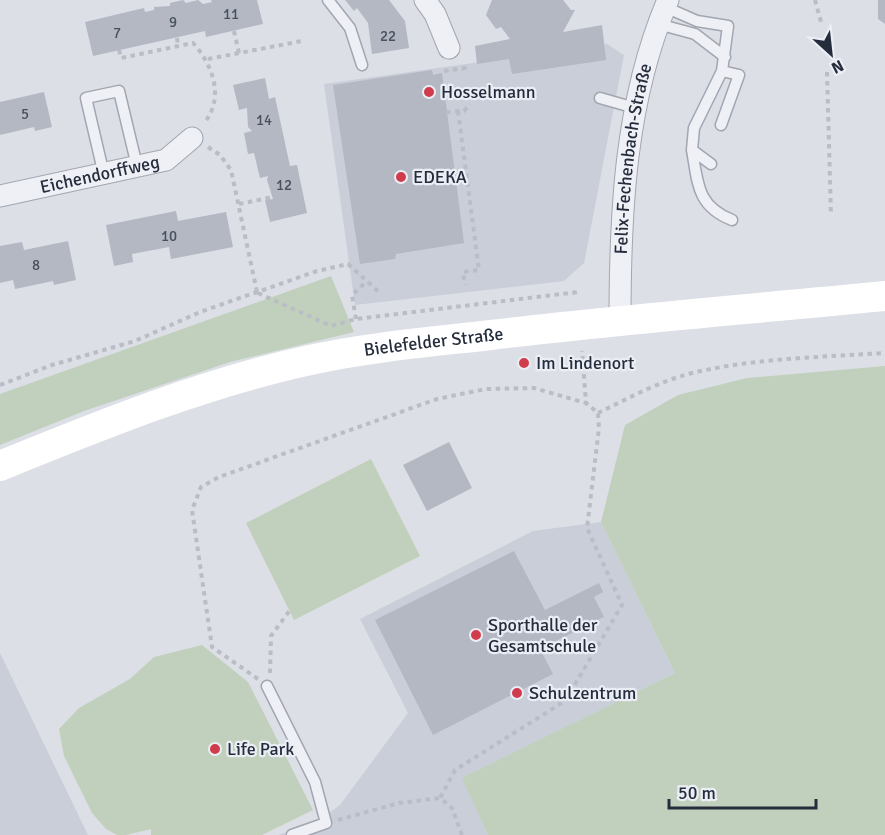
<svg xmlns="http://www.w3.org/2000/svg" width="885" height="835" font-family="Signika,sans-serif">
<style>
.built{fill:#caced8}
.green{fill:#c1d0bc}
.building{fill:#b3b8c3}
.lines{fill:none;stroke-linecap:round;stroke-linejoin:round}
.service-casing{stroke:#a1a6b0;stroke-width:13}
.minor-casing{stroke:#a1a6b0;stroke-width:23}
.path{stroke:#babdc5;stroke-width:4;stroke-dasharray:4.5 4.5;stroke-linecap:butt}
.service{stroke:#eef0f5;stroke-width:10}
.minor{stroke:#eef0f5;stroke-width:21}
.secondary{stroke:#fff;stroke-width:30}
.poi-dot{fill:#d03c4b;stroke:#ebeef4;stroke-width:2}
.labels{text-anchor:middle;stroke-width:4.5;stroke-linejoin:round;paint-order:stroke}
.number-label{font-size:15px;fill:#48505e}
.poi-label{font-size:18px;fill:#252d3d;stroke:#ebeef4;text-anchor:start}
.street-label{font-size:18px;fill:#252d3d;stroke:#ebeef4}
</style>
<rect width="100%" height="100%" fill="#dcdfe6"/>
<path class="built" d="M607 44 624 55 584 263 564 281 355 305 324 84Z
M601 522 675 673 463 778 488 835H278L317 822 340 805 408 713 360 619 533 531Z
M0 653 88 835H0Z"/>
<path class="green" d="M331 276 354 332 230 362 84 411 0 445V394Z
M885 366V835H488L462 778 675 673 601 522 625 425 678 395 747 378Z
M371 459 420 556 294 620 246 523Z
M202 645 248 682 313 810 262 835H151V829L126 835H117L106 829 92 813 64 756 59 729 79 708 130 679 154 657Z"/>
<path class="building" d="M183 0 186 3 198 0 203 4 212 2 211 0H257L263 24 206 37 205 31 93 56 85 22 144 8 145 12 154 10V7L170 6V3Z
M345 0H389L405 21 409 48 372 54 368 23 357 8 354 11Z
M492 0H563L571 10H575L563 32 602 25 606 60 512 74 509 59 477 64 475 46 510 39 501 27 496 29 486 15Z
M878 0H885V24L878 19Z
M432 70 433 75 442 73 464 243 396 254 395 259 360 264 333 85Z
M265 78 269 99 275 97 290 166 297 165 307 213 270 222 265 200 273 199 267 180 268 176 260 178 254 153 248 154 244 133 252 131 248 127 247 108 239 110 233 85Z
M44 92 52 127 35 131 34 127 0 135V102Z
M176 211 178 221 226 212 233 247 171 259 169 247 132 254 133 262 114 266 106 225Z
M68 241 76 280 54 285 53 281 15 289 13 280 0 283V246L22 242 24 250Z
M449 442 472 488 427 511 403 465Z
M514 551 545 610 599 583 603 592 594 597 604 617 540 649 553 674 433 735 375 620Z"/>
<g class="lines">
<g class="service-casing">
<path id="service" d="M328 0 350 28 362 65
M665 7 697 21 728 26 722 71 694 128 692 150
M658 24 695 34 725 57
M600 98 635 108
M721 125 739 75 722 71
M711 164 692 150C698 184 697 206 732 220
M104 175 86 98 119 91 137 166
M267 686 315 782 326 823 292 835"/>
</g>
<g class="minor-casing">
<g id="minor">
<path d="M425 0 435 14 449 48"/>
<path id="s1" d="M0 196 166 160 192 138"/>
<path id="s2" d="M620 320C620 213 625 100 668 0"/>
</g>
</g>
<path class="path" d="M815 0 821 22
M234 31 239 53
M177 38 178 46
M119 50 121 58 193 43C213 65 225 98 204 123
M208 59 302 41
M444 71 465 68 466 74
M827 72 831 216
M458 111 479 270 463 272 465 285
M446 112 464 111 470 104
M208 147 220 155 231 170 257 292
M239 204 273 197
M258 293 331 326 356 319 578 292
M356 319 352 295 367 281
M0 385 52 365 135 341 200 312 317 271 348 264 380 293
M598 413C631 397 665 378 701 371 761 358 824 357 885 353
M270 673 271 636 290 610
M258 679 212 647 192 510 201 487 219 477 437 399 486 389 534 388 586 403
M338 820 399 803 440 798
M462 835 452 808 440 798 455 770 565 701 622 605 587 528 599 428 598 413 586 403 582 351"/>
<use href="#service" class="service"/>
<use href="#minor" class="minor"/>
<path class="secondary" id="s3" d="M0 466C101 425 204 383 310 360 369 347 430 342 491 335 622 319 753 309 885 296"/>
</g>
<g class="poi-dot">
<circle cx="429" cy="92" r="6"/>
<circle cx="401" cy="177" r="6"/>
<circle cx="524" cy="363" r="6"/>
<circle cx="476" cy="635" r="6"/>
<circle cx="517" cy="693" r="6"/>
<circle cx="215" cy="749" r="6"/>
</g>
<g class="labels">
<g class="number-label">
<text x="231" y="19">11</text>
<text x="173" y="27">9</text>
<text x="117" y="38">7</text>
<text x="388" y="41">22</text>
<text x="25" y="119">5</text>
<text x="264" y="125">14</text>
<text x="284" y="190">12</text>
<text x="169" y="241">10</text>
<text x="36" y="270">8</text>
</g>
<g class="poi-label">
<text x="441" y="98">Hosselmann</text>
<text x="413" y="183">EDEKA</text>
<text x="536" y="369">Im Lindenort</text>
<text x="488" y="631">Sporthalle der<tspan x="488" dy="21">Gesamtschule</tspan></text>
<text x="529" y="699">Schulzentrum</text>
<text x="227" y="755">Life Park</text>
</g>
<g class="street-label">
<text dy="6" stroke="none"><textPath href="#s2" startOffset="162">Felix-Fechenbach-Straße</textPath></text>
<text dy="6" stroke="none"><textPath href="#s1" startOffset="102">Eichendorffweg</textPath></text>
<text dy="6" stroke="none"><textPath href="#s3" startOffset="453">Bielefelder Straße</textPath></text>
</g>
</g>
<g transform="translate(831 54) rotate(153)" stroke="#ebeef4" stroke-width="4.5" paint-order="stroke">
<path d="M0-4.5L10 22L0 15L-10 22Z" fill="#252d3d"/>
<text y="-9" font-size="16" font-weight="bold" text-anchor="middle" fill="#252d3d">N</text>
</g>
<path d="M669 799v9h147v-9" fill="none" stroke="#252d3d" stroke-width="3"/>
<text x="678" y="799" font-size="18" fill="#252d3d" stroke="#ebeef4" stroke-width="4.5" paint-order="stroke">50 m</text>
</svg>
